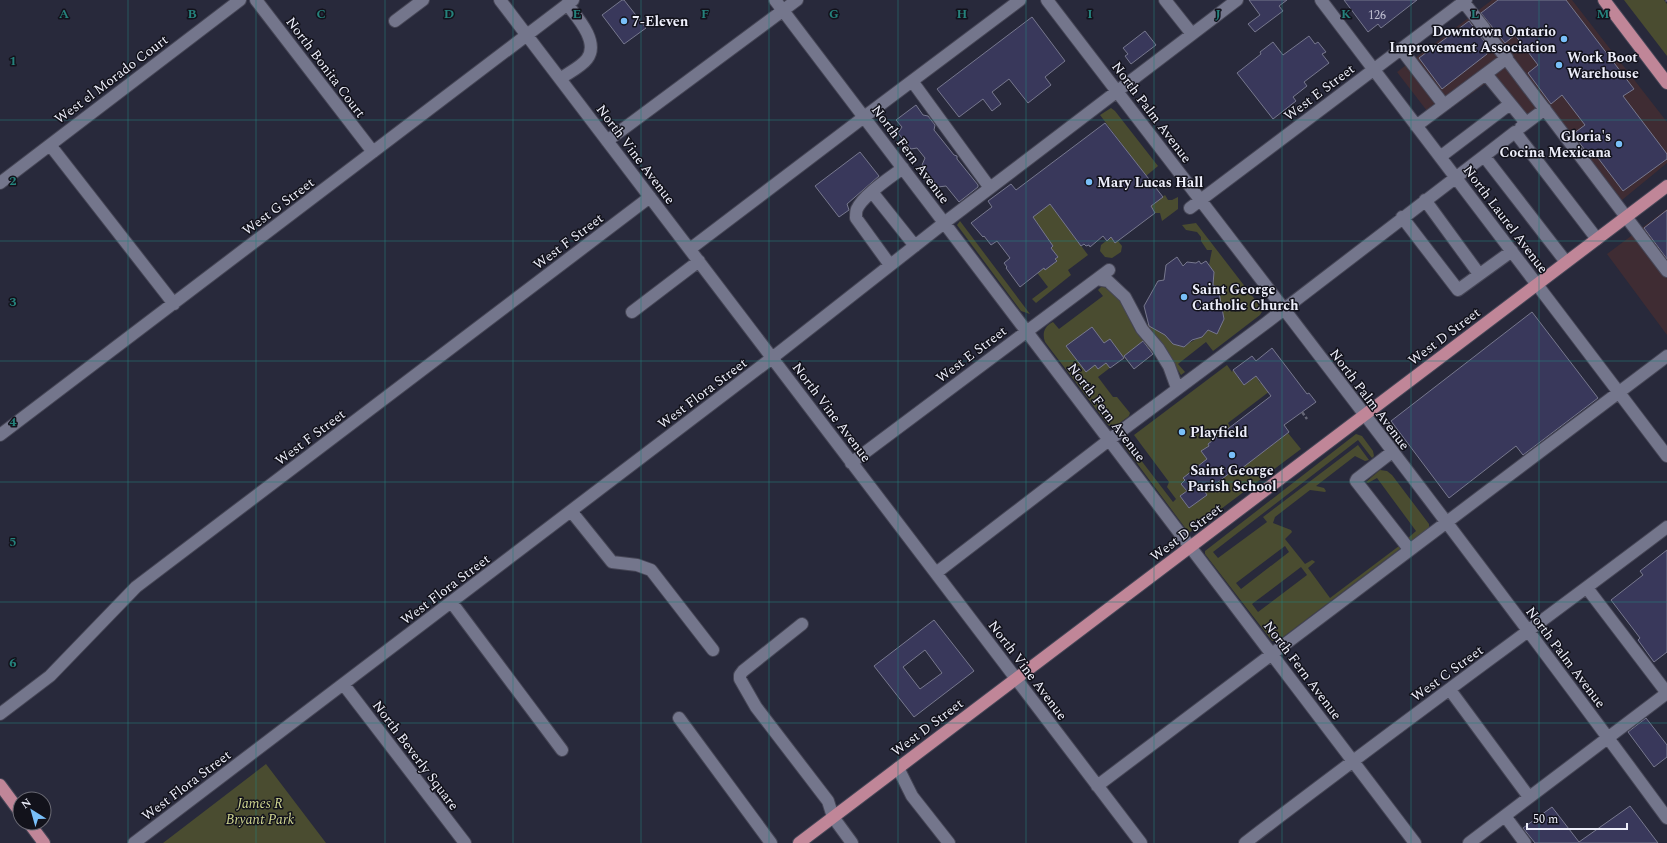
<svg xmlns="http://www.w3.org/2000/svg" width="1667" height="843" font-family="Spectral,serif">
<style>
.commercial{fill:#3f2c33}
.green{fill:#4a4c30;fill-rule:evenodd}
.building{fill:#39385b;stroke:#77788e;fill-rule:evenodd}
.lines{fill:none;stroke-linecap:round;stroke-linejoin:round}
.minor-casing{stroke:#464656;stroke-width:14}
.major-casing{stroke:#464656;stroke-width:14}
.path{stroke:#656676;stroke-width:2.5;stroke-dasharray:4 2;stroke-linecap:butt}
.minor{stroke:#74768c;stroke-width:12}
.major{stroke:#c08698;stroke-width:12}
.grid{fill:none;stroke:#25827c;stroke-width:1;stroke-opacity:0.55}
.poi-dot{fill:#79bff8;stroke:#12121b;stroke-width:1.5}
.labels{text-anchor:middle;stroke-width:3;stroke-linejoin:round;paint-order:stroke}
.number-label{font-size:12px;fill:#c0c0d2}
.poi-label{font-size:14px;font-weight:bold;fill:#edeefa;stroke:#12121b;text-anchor:start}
.street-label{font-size:14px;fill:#edeefa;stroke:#12121b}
.park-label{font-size:14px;font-style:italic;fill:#cfd590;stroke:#12121b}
.grid-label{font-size:13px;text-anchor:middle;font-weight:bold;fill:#25827c;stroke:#12121b;stroke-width:3;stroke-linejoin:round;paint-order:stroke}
</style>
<rect width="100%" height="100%" fill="#28293b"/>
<path class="commercial" d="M1492 0H1572L1667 122V163L1622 200 1547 103 1519 124 1485 84 1434 120 1397 72Z
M1667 209V335L1607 254Z"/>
<path class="green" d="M1624 0H1664L1667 4V56Z
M1111 108 1115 111 1158 166 1146 176 1100 115Z
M1165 195 1168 200H1172L1178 197V209L1162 221 1160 213H1155L1151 206Z
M1050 204 1088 255 1068 270 1071 275 1036 303 1032 299 1048 287 1022 253 1019 243 1040 227 1026 208Z
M960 221 1030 314 1021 311 957 225Z
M1196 223 1263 310 1260 315 1213 351 1206 342 1178 364 1185 372 1181 375 1163 346 1146 325 1157 322 1173 344 1184 347C1192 340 1201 338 1208 330L1217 334 1224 319 1218 288 1213 285 1214 272 1209 265 1212 250H1207L1201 241V237L1197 232 1186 230 1182 225Z
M1111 237 1118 241 1122 246 1121 252 1112 258 1105 257 1100 251 1101 245Z
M1101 287C1120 287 1128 319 1136 332 1142 340 1149 345 1153 354L1134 369 1124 357 1098 377 1113 397H1117L1130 413 1129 416 1113 428 1108 425 1045 342C1042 334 1044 326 1053 322L1059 329 1103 296 1098 290Z
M1227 365 1232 372 1233 370 1244 385 1256 376 1260 383 1263 381 1270 391 1228 423 1231 429 1208 444 1209 446 1202 451 1207 459 1184 478 1185 480 1181 483 1187 491 1180 496 1189 508 1206 495 1205 492 1235 469 1237 471 1288 433 1301 449 1189 533 1124 446 1123 440 1124 438 1173 502 1176 499 1167 487 1169 482 1134 435Z
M1356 434 1362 436 1373 451 1374 456 1372 458 1358 440 1213 552 1218 558 1267 522 1263 517 1358 445 1369 460 1365 461 1355 456 1316 486 1324 488 1326 491 1325 492 1310 490 1275 517 1273 523 1291 530 1292 532 1285 539 1305 564 1312 560 1314 561 1315 562 1308 568 1330 598 1399 546 1401 548 1279 640 1272 641 1205 554V551ZM1285 546 1289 552 1241 589 1236 583ZM1301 567 1307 575 1258 612 1252 604Z
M1380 470 1387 471 1392 475 1429 524V528L1413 540 1410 541 1408 538 1416 531 1377 478 1368 483 1366 482Z
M266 764 326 843H163Z"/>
<path class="building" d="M622 0H624L646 28 624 44 602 15Z
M1249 0H1287L1279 6 1283 11 1255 32 1248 24 1260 15Z
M1344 0H1417L1381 28 1378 24 1368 32Z
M1498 0H1566L1634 89 1623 96 1667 154V159L1623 191 1595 154 1590 157 1573 134 1585 125 1562 95 1551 104 1528 73 1538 65 1515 35 1505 43 1481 13Z
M1032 17 1065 61 1045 77 1051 85 1028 103 1009 79 992 92 1001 104 992 111 983 99 959 117 937 89Z
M1469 21 1490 49 1486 52 1487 54 1442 89 1419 58Z
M1145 31 1156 45 1131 64 1125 56 1128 54 1123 48Z
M1309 36 1315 44 1318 42 1326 52 1322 54 1329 63 1304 82 1307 86 1293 97 1296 101 1273 119 1237 73 1261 54 1260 52 1273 42 1283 55Z
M916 105 923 115 928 116 935 125 934 130 954 155 957 156V159L978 185V187L959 202 946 186 938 187 922 165 925 158 917 148 911 149 898 133 902 127 896 120Z
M1105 123 1163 197 1151 206 1155 213 1115 243 1111 237 1107 241 1103 236 1090 247 1089 245 1086 246 1084 244 1081 246 1050 204 1033 217 1053 246 1051 248 1058 257 1055 259 1057 261 1045 270 1044 268 1020 287 1006 268 1007 267 1004 263 1010 258 997 241 991 245 984 236 983 237 971 223 992 207 988 201 1011 184 1016 190Z
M860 152 879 176 847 204 849 210 839 217 815 186Z
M1667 210V259L1644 228Z
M1177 257 1183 266 1187 262 1196 263 1199 261 1201 264 1206 261 1214 272 1213 285 1218 287 1224 319 1217 334 1208 330 1202 337 1192 340 1184 347 1173 344 1165 335 1149 326 1144 306 1158 281 1164 280 1166 265Z
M1532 312 1598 398 1523 455 1516 446 1449 498 1391 421Z
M1092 327 1104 343 1110 339 1124 358 1110 368 1106 363 1098 369 1095 365 1086 372 1066 346Z
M1143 341 1153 354 1134 369 1124 356Z
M1272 348 1307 394 1309 393 1316 402 1284 425 1289 432 1237 472 1235 469 1205 492 1207 495 1189 508 1180 496 1187 491 1181 484 1185 480 1183 478 1207 459 1201 451 1209 446 1208 444 1271 396 1256 376 1244 385 1233 370 1252 356 1256 361Z
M1667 550V652L1654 662 1638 640 1640 638 1611 600 1643 575 1640 571Z
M934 620 974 671 914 717 874 666ZM925 650 942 673 920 689 903 667Z
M1646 718 1667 745V757L1654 767 1628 732Z
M1630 806 1658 843H1535L1523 828 1552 807 1579 842Z"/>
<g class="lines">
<g class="minor-casing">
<path id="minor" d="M256 0 373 152
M500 0 1141 843
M775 0 1415 843
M1047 0C1255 272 1465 542 1667 818
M1165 0 1192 34
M1321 0 1667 456
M1462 0 1484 28
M395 21 423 0
M1487 33 1667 271
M1401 49 1444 105
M1486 74 1526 123
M560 79C568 73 581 67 587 59 600 42 577 17 567 4
M912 81 990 188
M1416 126 1507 58
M1521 127 1545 109
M607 141 797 0
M50 145 174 304
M1440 157 1510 104
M0 183 240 0
M872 192 915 246
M1425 200 1479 274
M1190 208 1466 0
M1402 217 1458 290 1512 251
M690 249 864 117 1020 0
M1566 262 1484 156 1515 132 1597 239
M890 265 856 218C856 215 856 211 857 209 863 195 891 177 903 168
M1097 279 1108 281 1125 297 1142 329 1158 348 1169 366 1177 388
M632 312 699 261
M0 435 573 0
M1392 452 1357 479 1356 481 1409 549
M851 463 1109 270
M571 511 612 562 637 565 651 570 713 650
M936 573 1109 440 1266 323 1484 156
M1587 588 1667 693
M452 603 562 750
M802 624 743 671 740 675V679L756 707 828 801 833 817 852 843
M344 685 465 843
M1450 690 1529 797
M0 714 50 676 136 587 650 197
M679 718 771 843
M898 768 912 796 949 843
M1097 786 1667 356
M1505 816 1525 843
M134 843 772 358 944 223 1237 0
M1245 843C1384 736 1527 633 1667 527
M1469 843 1667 693"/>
</g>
<g class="major-casing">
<path id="major" d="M1604 0 1667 83
M0 785 20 812
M29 823 44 843
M799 843 1667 186"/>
</g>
<path class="path" d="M1666 0 1667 1
M1302 412 1307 419
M1220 481 1223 484"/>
<use href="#minor" class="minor"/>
<use href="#major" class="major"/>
</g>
<path class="grid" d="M128 0V843M256 0V843M385 0V843M513 0V843M641 0V843M769 0V843M898 0V843M1026 0V843M1154 0V843M1282 0V843M1411 0V843M1539 0V843M0 120H1667M0 241H1667M0 361H1667M0 482H1667M0 602H1667M0 723H1667"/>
<g class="poi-dot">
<circle cx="624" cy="21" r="4"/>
<circle cx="1564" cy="39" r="4"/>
<circle cx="1559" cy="65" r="4"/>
<circle cx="1619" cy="144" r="4"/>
<circle cx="1089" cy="182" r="4"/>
<circle cx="1184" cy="297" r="4"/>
<circle cx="1182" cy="432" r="4"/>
<circle cx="1232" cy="455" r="4"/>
</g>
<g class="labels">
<g class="number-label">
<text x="1377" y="19">126</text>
</g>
<g class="poi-label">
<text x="632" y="26">7-Eleven</text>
<text x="1556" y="36" text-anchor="end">Downtown Ontario<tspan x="1556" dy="16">Improvement Association</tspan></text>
<text x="1567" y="62">Work Boot<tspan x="1567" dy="16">Warehouse</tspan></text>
<text x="1611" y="141" text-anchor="end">Gloria's<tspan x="1611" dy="16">Cocina Mexicana</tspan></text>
<text x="1097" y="187">Mary Lucas Hall</text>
<text x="1192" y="294">Saint George<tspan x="1192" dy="16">Catholic Church</tspan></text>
<text x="1190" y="437">Playfield</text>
<text x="1232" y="475" text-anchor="middle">Saint George<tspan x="1232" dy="16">Parish School</tspan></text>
</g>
<g class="street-label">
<text transform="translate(326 67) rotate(53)" y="5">North Bonita Court</text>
<text transform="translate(111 79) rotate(-37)" y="5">West el Morado Court</text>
<text transform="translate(1319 92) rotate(-37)" y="5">West E Street</text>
<text transform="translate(1152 112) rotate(53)" y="5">North Palm Avenue</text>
<text transform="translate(636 154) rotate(53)" y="5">North Vine Avenue</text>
<text transform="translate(911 154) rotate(53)" y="5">North Fern Avenue</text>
<text transform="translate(278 206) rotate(-37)" y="5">West G Street</text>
<text transform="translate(1506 219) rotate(53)" y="5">North Laurel Avenue</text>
<text transform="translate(568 241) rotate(-37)" y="5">West F Street</text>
<text transform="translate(1444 336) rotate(-37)" y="5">West D Street</text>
<text transform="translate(971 354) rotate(-37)" y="5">West E Street</text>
<text transform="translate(702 393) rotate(-37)" y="5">West Flora Street</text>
<text transform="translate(1370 399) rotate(53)" y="5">North Palm Avenue</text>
<text transform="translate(832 412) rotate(53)" y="5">North Vine Avenue</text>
<text transform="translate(1107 412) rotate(53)" y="5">North Fern Avenue</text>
<text transform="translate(310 437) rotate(-37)" y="5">West F Street</text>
<text transform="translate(1186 532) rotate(-37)" y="5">West D Street</text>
<text transform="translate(445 589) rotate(-37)" y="5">West Flora Street</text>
<text transform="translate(1566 657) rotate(53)" y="5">North Palm Avenue</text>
<text transform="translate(1028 670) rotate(53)" y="5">North Vine Avenue</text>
<text transform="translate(1303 670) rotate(53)" y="5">North Fern Avenue</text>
<text transform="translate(1447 673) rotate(-36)" y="5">West C Street</text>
<text transform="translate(927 727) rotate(-37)" y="5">West D Street</text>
<text transform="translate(416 755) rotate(53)" y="5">North Beverly Square</text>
<text transform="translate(186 785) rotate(-37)" y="5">West Flora Street</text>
</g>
<g class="park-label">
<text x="260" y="808">James R<tspan x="260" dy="16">Bryant Park</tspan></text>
</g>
</g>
<g class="grid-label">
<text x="64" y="18">A</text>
<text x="192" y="18">B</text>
<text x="321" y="18">C</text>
<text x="449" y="18">D</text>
<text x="577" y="18">E</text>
<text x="705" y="18">F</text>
<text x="834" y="18">G</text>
<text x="962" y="18">H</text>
<text x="1090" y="18">I</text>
<text x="1218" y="18">J</text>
<text x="1346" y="18">K</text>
<text x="1475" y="18">L</text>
<text x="1603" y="18">M</text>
<text x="13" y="65">1</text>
<text x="13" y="185">2</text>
<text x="13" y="306">3</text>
<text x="13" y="426">4</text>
<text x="13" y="546">5</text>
<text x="13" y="667">6</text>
</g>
<g transform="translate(32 811) rotate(323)"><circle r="19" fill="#12121b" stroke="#6a6a74"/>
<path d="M0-3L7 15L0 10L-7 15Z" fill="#79bff8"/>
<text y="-6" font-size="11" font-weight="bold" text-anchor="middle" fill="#edeefa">N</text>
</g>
<path d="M1527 823v6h100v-6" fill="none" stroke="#edeefa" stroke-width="2"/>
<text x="1533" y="823" font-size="12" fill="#edeefa" stroke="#12121b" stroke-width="3" paint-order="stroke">50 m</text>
</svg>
